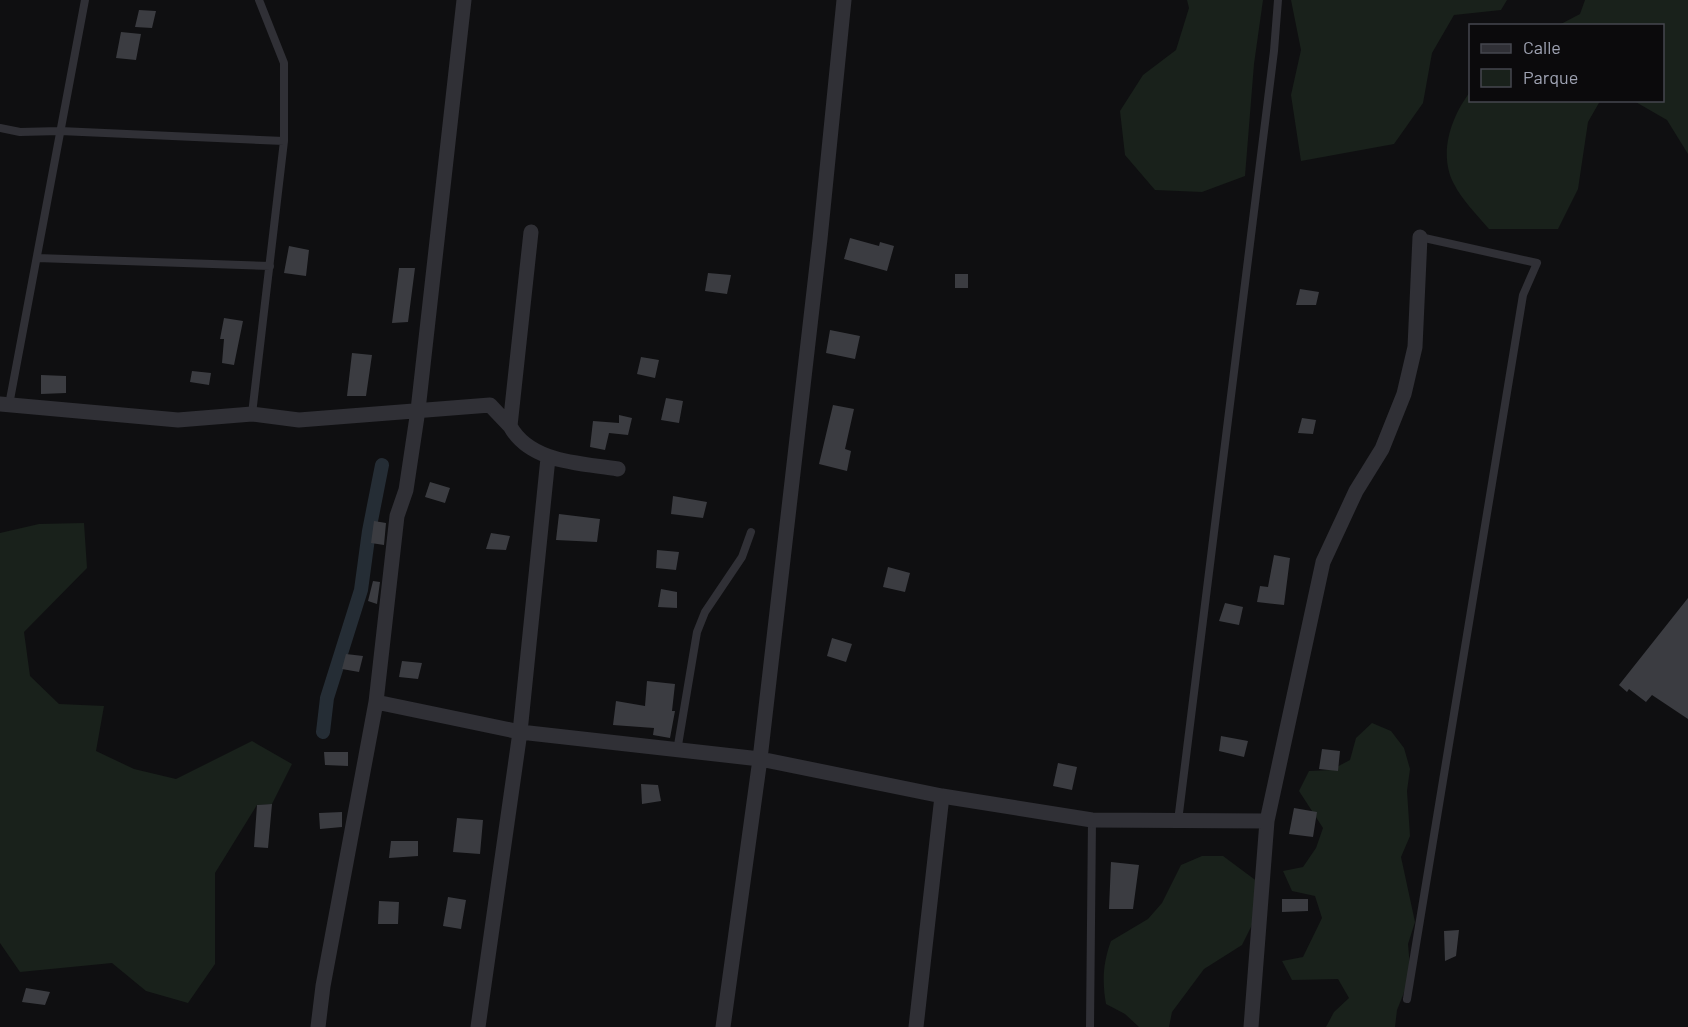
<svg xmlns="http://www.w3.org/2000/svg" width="1688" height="1027" font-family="Barlow,sans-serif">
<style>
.green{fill:#19211b}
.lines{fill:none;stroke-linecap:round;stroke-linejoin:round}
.canal{stroke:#252d35;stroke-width:14}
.building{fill:#3b3c41}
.service{stroke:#303036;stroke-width:8}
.minor{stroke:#303036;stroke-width:15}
</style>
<rect width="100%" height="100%" fill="#0f0f11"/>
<path class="green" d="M1187 0H1263L1254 64 1245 176 1202 192 1155 190 1125 155 1120 111 1143 75 1176 50 1189 8Z
M1291 0H1507L1501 10 1454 15 1432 53 1423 103 1394 144 1301 161 1291 95 1301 50Z
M1585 0H1688V154L1667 120 1634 101 1662 100V26L1559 25 1580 14Z
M1470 92V100L1600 101 1588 122 1578 189 1558 229H1489C1477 215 1462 200 1454 184 1438 154 1451 117 1470 92Z
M84 523 87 568 24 632 30 676 59 704 104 706 96 751 134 769 176 779 252 741 292 764 272 804 257 805 215 873V964L188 1003 146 991 112 963 20 972 0 943V533L39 524Z
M1372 723 1391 731 1404 748 1410 769 1407 791 1410 836 1401 857 1415 922 1408 944 1410 967 1405 990 1397 1010 1395 1027H1326L1334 1012 1349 998 1338 979 1292 980 1282 961 1303 957 1322 918 1315 896 1292 891 1283 871 1303 867 1316 848 1323 828 1299 791 1309 771 1331 770 1350 760 1356 738Z
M1202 856H1223L1258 882 1252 925 1242 945 1204 969 1172 1012 1169 1027H1139L1125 1014 1106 1004C1102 981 1103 963 1111 941L1148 919 1162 903 1181 865Z"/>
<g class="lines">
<path class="canal" d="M323 732 327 698 361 590 369 531 382 465"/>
</g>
<path class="building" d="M139 10 156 11 152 28 135 27Z
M121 32 141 34 136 60 116 58Z
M850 238 879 246 880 242 894 246 887 271 844 259Z
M289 246 309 250 306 276 284 273Z
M399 268H415L408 322 392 323Z
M708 273 731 275 727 294 705 291Z
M955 274H968V288H955Z
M1300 289 1319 292 1316 305H1296Z
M224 318 243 321 234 365 222 363 224 339H220Z
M830 330 860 336 855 359 826 353Z
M352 353 372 355 366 396H347Z
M641 357 659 360 655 378 637 374Z
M192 371 211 373 209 385 190 382Z
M41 375 66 376V393L41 394Z
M666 398 683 401 679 423 661 420Z
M833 405 854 409 845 449 851 451 847 471 819 464Z
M619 415 632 418 628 435 609 433 605 450 590 447 593 421 619 423Z
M1302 418 1316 420 1313 434 1298 433Z
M430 482 450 488 445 503 425 497Z
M673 496 707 502 703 518 671 514Z
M559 514 600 519 597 542 556 540Z
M374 521 386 523 384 545 371 543Z
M491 533 510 536 506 550 486 549Z
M657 550 679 552 676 570 656 568Z
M1274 555 1290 558 1284 605 1257 602 1260 586 1268 587Z
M888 567 910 573 905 592 883 587Z
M373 581 380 582 377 604 368 601Z
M661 589 677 592V608L658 607Z
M1688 598V719L1652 695 1646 702 1629 689 1627 692 1619 685Z
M1225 603 1243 607 1239 625 1219 621Z
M832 638 852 644 846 662 827 656Z
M346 654 363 656 359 672 342 669Z
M402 661 422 663 418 679 399 677Z
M647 681 675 684 672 711H675L670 738 653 735 654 728 613 725 616 701 645 706Z
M1221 736 1248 741 1244 757 1219 751Z
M1322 749 1340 751 1338 771 1319 769Z
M324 752H348V766L325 765Z
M1058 763 1077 767 1072 790 1053 786Z
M641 784 658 785 661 801 642 804Z
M272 804 268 848 254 847 257 805Z
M1294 808 1317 812 1313 837 1289 834Z
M342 812V827L320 829 319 813Z
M457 818 483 820 480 854 453 852Z
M391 841H418V856L389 858Z
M1111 862 1139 865 1133 909H1109Z
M448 897 466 900 461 929 443 926Z
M1282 899H1308V911L1282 912Z
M379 901 399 902 398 924H378Z
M1459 930 1456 956 1445 961 1444 931Z
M26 988 50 992 45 1005 22 1002Z"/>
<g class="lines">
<path class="service" d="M0 128 20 132 60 131 284 141
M37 258 270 266
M9 405 85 0
M252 414 284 141V63L259 0
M677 751 697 632 705 612 742 557 751 532
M1178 821 1274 51 1278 0
M1407 999 1523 295 1537 263 1420 237
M1090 1027 1092 820"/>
<path class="minor" d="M531 232 510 426C530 463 581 463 618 469
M0 404 178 420 252 414 299 420 490 405 510 426
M376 702 397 516 406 490 418 410 464 0
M318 1027 323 986 376 702 520 732 760 759 942 796 1092 820 1267 821
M478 1027 520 732 548 458
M723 1027 760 759 820 239 844 0
M916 1027 942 796
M1251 1027 1267 821 1323 562 1356 491 1382 449 1404 394 1415 347 1420 237"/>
</g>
<rect x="1469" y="24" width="195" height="78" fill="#0b0a0c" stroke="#46474f" stroke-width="1.5"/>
<rect x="1481" y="44" width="30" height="9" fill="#303036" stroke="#46474f" stroke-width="1.5"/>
<text x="1523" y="54" font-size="18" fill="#9fa3b3">Calle</text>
<rect x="1481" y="69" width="30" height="18" fill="#19211b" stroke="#46474f" stroke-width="1.5"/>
<text x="1523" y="84" font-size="18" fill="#9fa3b3">Parque</text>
</svg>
